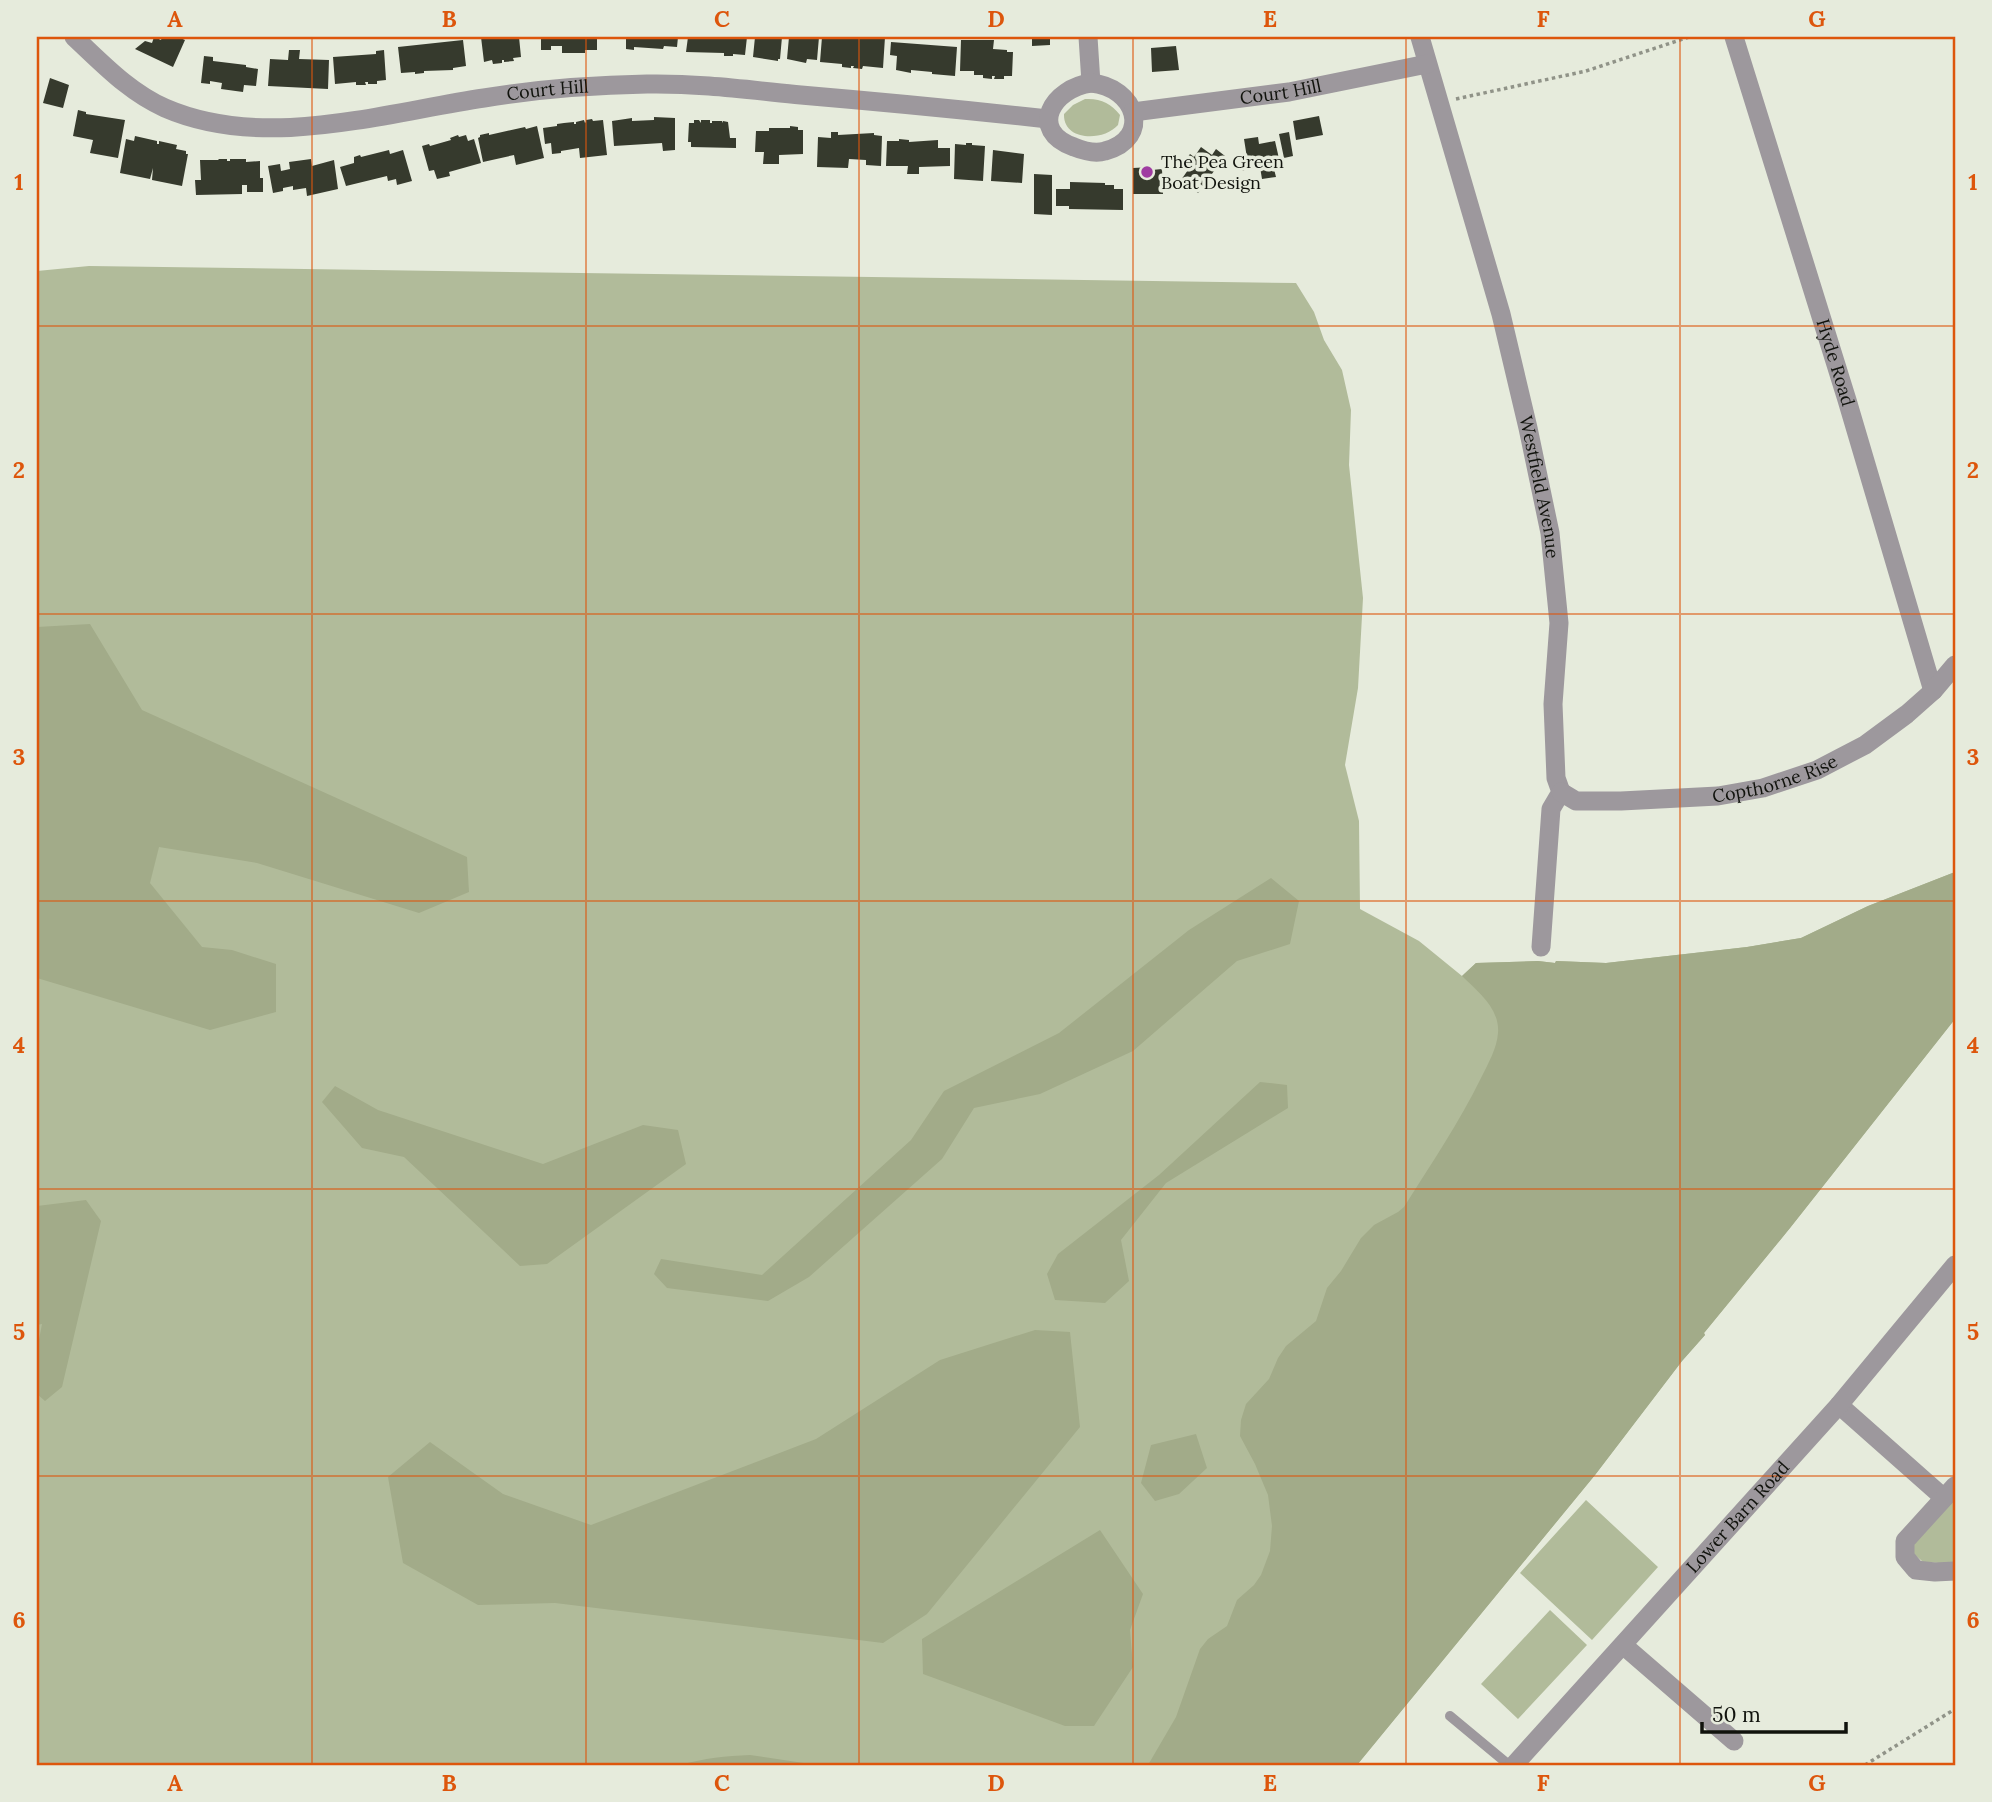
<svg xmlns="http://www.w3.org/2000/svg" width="1992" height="1802" font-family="Lora,serif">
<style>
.green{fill:#b1bb9a}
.forest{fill:#a2ab89}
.building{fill:#363a2d}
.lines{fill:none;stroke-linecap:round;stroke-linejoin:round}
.path{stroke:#909388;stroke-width:3.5;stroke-dasharray:3.5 3.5;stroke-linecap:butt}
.service{stroke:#9d989d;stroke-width:10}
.minor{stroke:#9d989d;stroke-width:19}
.grid{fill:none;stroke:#dd560c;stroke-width:2;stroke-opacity:0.55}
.poi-dot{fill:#9f3ca1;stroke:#e6ebdc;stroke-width:2.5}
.labels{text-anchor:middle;stroke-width:7;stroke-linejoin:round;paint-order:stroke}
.street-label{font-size:18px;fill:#11130d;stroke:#e6ebdc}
.poi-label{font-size:18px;fill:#11130d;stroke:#e6ebdc;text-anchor:start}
.neatline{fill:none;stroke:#dd560c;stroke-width:2.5}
.grid-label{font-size:23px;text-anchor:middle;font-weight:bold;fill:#dd560c}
</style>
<rect width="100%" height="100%" fill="#e6ebdc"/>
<path class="green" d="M1085 99C1100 98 1111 103 1120 115L1118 125C1103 142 1063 141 1064 114L1073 105Z
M89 266 1296 283 1314 312 1324 340 1342 370 1351 410 1349 465 1363 598 1358 688 1345 765 1359 821 1360 909 1419 941 1462 976 1476 963 1538 961 1555 963 1556 961 1606 963 1747 947 1801 938 1868 906 1955 872V1019L1790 1228 1704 1333 1705 1335 1682 1361 1595 1475 1357 1765H37V271Z
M1955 1494V1564L1923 1562 1914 1554 1913 1542Z
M1586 1500 1658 1567 1592 1640 1520 1573Z
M1550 1610 1587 1645 1518 1719 1481 1684Z"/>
<path class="forest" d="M90 624 142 710 467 857 469 892 419 913 257 863 159 847 150 883 202 947 232 950 276 964V1012L210 1030 37 978V627Z
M1955 872V1019L1790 1228 1704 1333 1705 1335 1682 1361 1595 1475 1357 1765H1148L1176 1717 1200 1649 1208 1639 1227 1626 1237 1600 1254 1585 1261 1575 1270 1551 1272 1526 1268 1495 1255 1464 1240 1436 1241 1420 1246 1404 1269 1379 1278 1358 1286 1346 1316 1321 1327 1288 1341 1271 1361 1238 1374 1225 1398 1212 1404 1207C1431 1164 1459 1123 1481 1078 1488 1064 1497 1048 1498 1033 1500 1008 1477 991 1462 976L1476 963 1538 961 1555 963 1556 961 1606 963 1747 947 1801 938 1868 906Z
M1271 878 1299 901 1290 944 1237 961 1133 1051 1040 1094 974 1108 942 1159 809 1277 768 1301 667 1288 654 1274 661 1259 762 1275 911 1140 944 1091 1059 1033 1189 930Z
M1260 1082 1287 1085 1288 1108 1166 1183 1121 1240 1129 1281 1105 1303 1055 1300 1047 1274 1058 1254 1159 1175Z
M335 1086 378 1110 543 1164 643 1125 678 1130 686 1164 547 1264 520 1266 404 1157 362 1148 322 1102Z
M86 1200 101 1221 62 1387 45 1401 37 1394V1350L42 1324 37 1325V1206Z
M1035 1330 1070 1332 1080 1427 927 1614 883 1643 555 1603 478 1605 403 1563 388 1477 430 1442 503 1494 591 1525 816 1439 940 1360Z
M1196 1434 1207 1468 1179 1494 1155 1501 1141 1483 1151 1445Z
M1100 1530 1143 1594 1130 1630 1133 1667 1094 1726H1065L923 1674 922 1639Z
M750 1755 817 1765H681C704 1758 726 1756 750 1755Z"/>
<path class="building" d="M154 37 161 40 162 37H178L185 40 173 67 135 49 145 41 152 43Z
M481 37H519L521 57 513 58 514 61 504 62V60H502V63L493 64 492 60 484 62Z
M541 37H597V50H585V53H562V46H551V50H541Z
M626 37H678L677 47 664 46 663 49 634 47V50L626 49Z
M688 37H747L745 55 733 54V56H724V53L686 52Z
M755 37H782L780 59H778V61L753 57Z
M789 37H819L817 60 807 59 806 63 787 59Z
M822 37H885L883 68 863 66 862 69 853 68 854 66H851V68L842 67V64L820 62Z
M1032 37H1050V45L1032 46Z
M463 40 466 66 453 68V70L424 71V73L415 74V72L401 73 398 47Z
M961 40H994L993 49 1007 50V52H1013L1012 76H1004V79H994L995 76H992V79L983 78V75H974V71H960Z
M891 42 957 47 955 76 932 74V72L911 70V73L896 70 897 56 890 55Z
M1176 46 1179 70 1152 72 1151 48Z
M289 50H300L299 59 329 60 328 89 268 86 270 59 288 60Z
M384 50 386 80 377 81V84H368V82H365L366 85H356V82L335 84 333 57 376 54V51Z
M204 56 213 57V61L246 65V67L258 69 256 86 244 85 243 92 221 89 222 83 210 81V84L201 83Z
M50 78 69 85 63 108 43 103Z
M78 110 86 112V114L125 120 118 158 90 153 93 140 73 136Z
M1319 116 1323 135 1296 140 1293 121Z
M654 117 675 118V150L663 151 662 143 614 146 612 121 632 118V121L654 120Z
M592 119 593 121 603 120 607 155 580 158 579 148 561 151V153L552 154 551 143 545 144 543 128 557 126V124L564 123 574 122V124H576V122L584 120 585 123 586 122V120Z
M694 120H699L701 123V120H710V123H712V121H722V123L723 121 728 122 730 138H736V148L691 147V142H688L689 123H694Z
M537 126 544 158 516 165 514 155 483 162 478 138 480 137V135L489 133V135L525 127 526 129Z
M790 126 798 127V130H803V154L779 155V164H763L764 152H755L756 131H769V128H790Z
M831 132H838V135L874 133V135L882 136 881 166 866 165V160L849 159 848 168 817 167 818 137 831 138Z
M1289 132 1293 156 1284 158 1279 134Z
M458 135 459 137 466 135 468 141 474 139 481 163 449 172 450 176 437 179 434 170 429 171 422 146 429 144 430 146 451 140 450 138Z
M135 136 157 141V144H159V141L177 145 176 149 186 151V154H188L182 186 152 180 153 168 150 179 120 173 126 139 134 141Z
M1258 137 1259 144 1275 141 1280 163 1273 165 1276 177 1262 179 1260 167 1242 171 1240 160 1247 158 1244 139Z
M899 139 909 140V142L938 140V148H950V166L919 167V174H907L908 166H886L887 141H899Z
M966 143H972V145L985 146 983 181 954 179 955 144 966 145Z
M1201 147 1212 155 1216 149 1225 156 1198 193 1181 180 1188 170 1182 165 1190 154 1194 157Z
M389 150 390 154 403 150 412 181 397 185 396 179 388 181 387 176 346 186 340 167 354 163V157L360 155 361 157Z
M993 150 1024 154 1022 183 991 181Z
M219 159H227V161H230V159H246V162L260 161V178H263V192H247V185H242V194L196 195 195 180H201L200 160H218L217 161Z
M311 159 312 166 334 160 338 189 307 196 306 188 293 190V186L283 188V191L273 193 268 166 280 164 281 171 290 169 289 162Z
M1152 167V170L1162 169 1163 194H1133V168Z
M1034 174 1052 175V215L1034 214Z
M1070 182 1105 183V185H1114V189H1123V210L1069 209V206H1056V189H1070Z"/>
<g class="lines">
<path class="path" d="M1456 99 1586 71 1689 37
M1865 1765 1955 1709"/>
<path class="service" d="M1450 1716 1509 1765"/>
<g class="minor">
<path id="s1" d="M74 37C103 64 129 92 165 108 264 151 383 113 484 98 538 89 593 85 647 84 698 83 750 90 801 95 883 102 966 110 1048 119"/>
<path d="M1088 37 1091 83"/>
<path id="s2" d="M1420 37 1501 314 1528 428 1550 533 1559 623 1553 704 1556 778 1561 792 1551 809 1541 947"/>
<path id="s3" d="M1734 37 1847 400 1933 691"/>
<path d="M1091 83C1136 87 1153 138 1105 151 1095 154 1084 151 1074 147 1027 130 1053 88 1091 83Z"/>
<path id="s4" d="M1133 112 1289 92 1427 64"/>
<path id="s5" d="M1561 792 1576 801H1621L1718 796 1763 788 1817 770 1865 745 1907 714 1933 691 1955 665"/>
<path d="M1839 1405 1944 1498"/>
<path d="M1955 1486 1905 1541V1557L1916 1570 1935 1572 1955 1571"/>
<path d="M1623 1645 1734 1741"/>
<path id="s6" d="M1514 1765 1839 1405 1955 1265"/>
</g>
</g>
<path class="grid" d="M312 37V1765M586 37V1765M859 37V1765M1133 37V1765M1406 37V1765M1680 37V1765M37 326H1955M37 614H1955M37 901H1955M37 1189H1955M37 1476H1955"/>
<circle class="poi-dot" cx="1147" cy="172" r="7"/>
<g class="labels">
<g class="street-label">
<text dy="6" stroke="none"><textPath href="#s1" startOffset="504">Court Hill</textPath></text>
<text dy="6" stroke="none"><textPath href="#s4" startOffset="149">Court Hill</textPath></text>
<text dy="6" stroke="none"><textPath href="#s3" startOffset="341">Hyde Road</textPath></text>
<text dy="6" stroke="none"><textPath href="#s2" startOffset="466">Westfield Avenue</textPath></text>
<text dy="6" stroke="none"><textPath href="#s5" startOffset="219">Copthorne Rise</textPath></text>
<text dy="6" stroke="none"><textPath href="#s6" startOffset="334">Lower Barn Road</textPath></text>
</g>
<g class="poi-label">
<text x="1161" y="168">The Pea Green<tspan x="1161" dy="21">Boat Design</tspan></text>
</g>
</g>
<rect width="1992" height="1802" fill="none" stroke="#e6ebdc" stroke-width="77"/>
<path d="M1702 1722v10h144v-10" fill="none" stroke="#11130d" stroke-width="3.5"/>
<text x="1712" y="1722" font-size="21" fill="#11130d" stroke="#e6ebdc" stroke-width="5" paint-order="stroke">50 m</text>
<rect x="38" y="38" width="1916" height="1726" class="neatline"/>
<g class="grid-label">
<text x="175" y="27">A</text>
<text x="449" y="27">B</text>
<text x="722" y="27">C</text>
<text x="996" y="27">D</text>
<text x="1270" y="27">E</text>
<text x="1543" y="27">F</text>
<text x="1817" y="27">G</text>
<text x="19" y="190">1</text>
<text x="1973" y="190">1</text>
<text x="19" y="478">2</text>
<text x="1973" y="478">2</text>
<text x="19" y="765">3</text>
<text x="1973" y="765">3</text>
<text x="19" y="1053">4</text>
<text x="1973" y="1053">4</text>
<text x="19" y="1340">5</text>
<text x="1973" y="1340">5</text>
<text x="19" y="1628">6</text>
<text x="1973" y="1628">6</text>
<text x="175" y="1791">A</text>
<text x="449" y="1791">B</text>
<text x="722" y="1791">C</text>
<text x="996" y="1791">D</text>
<text x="1270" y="1791">E</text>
<text x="1543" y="1791">F</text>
<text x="1817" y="1791">G</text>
</g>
</svg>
